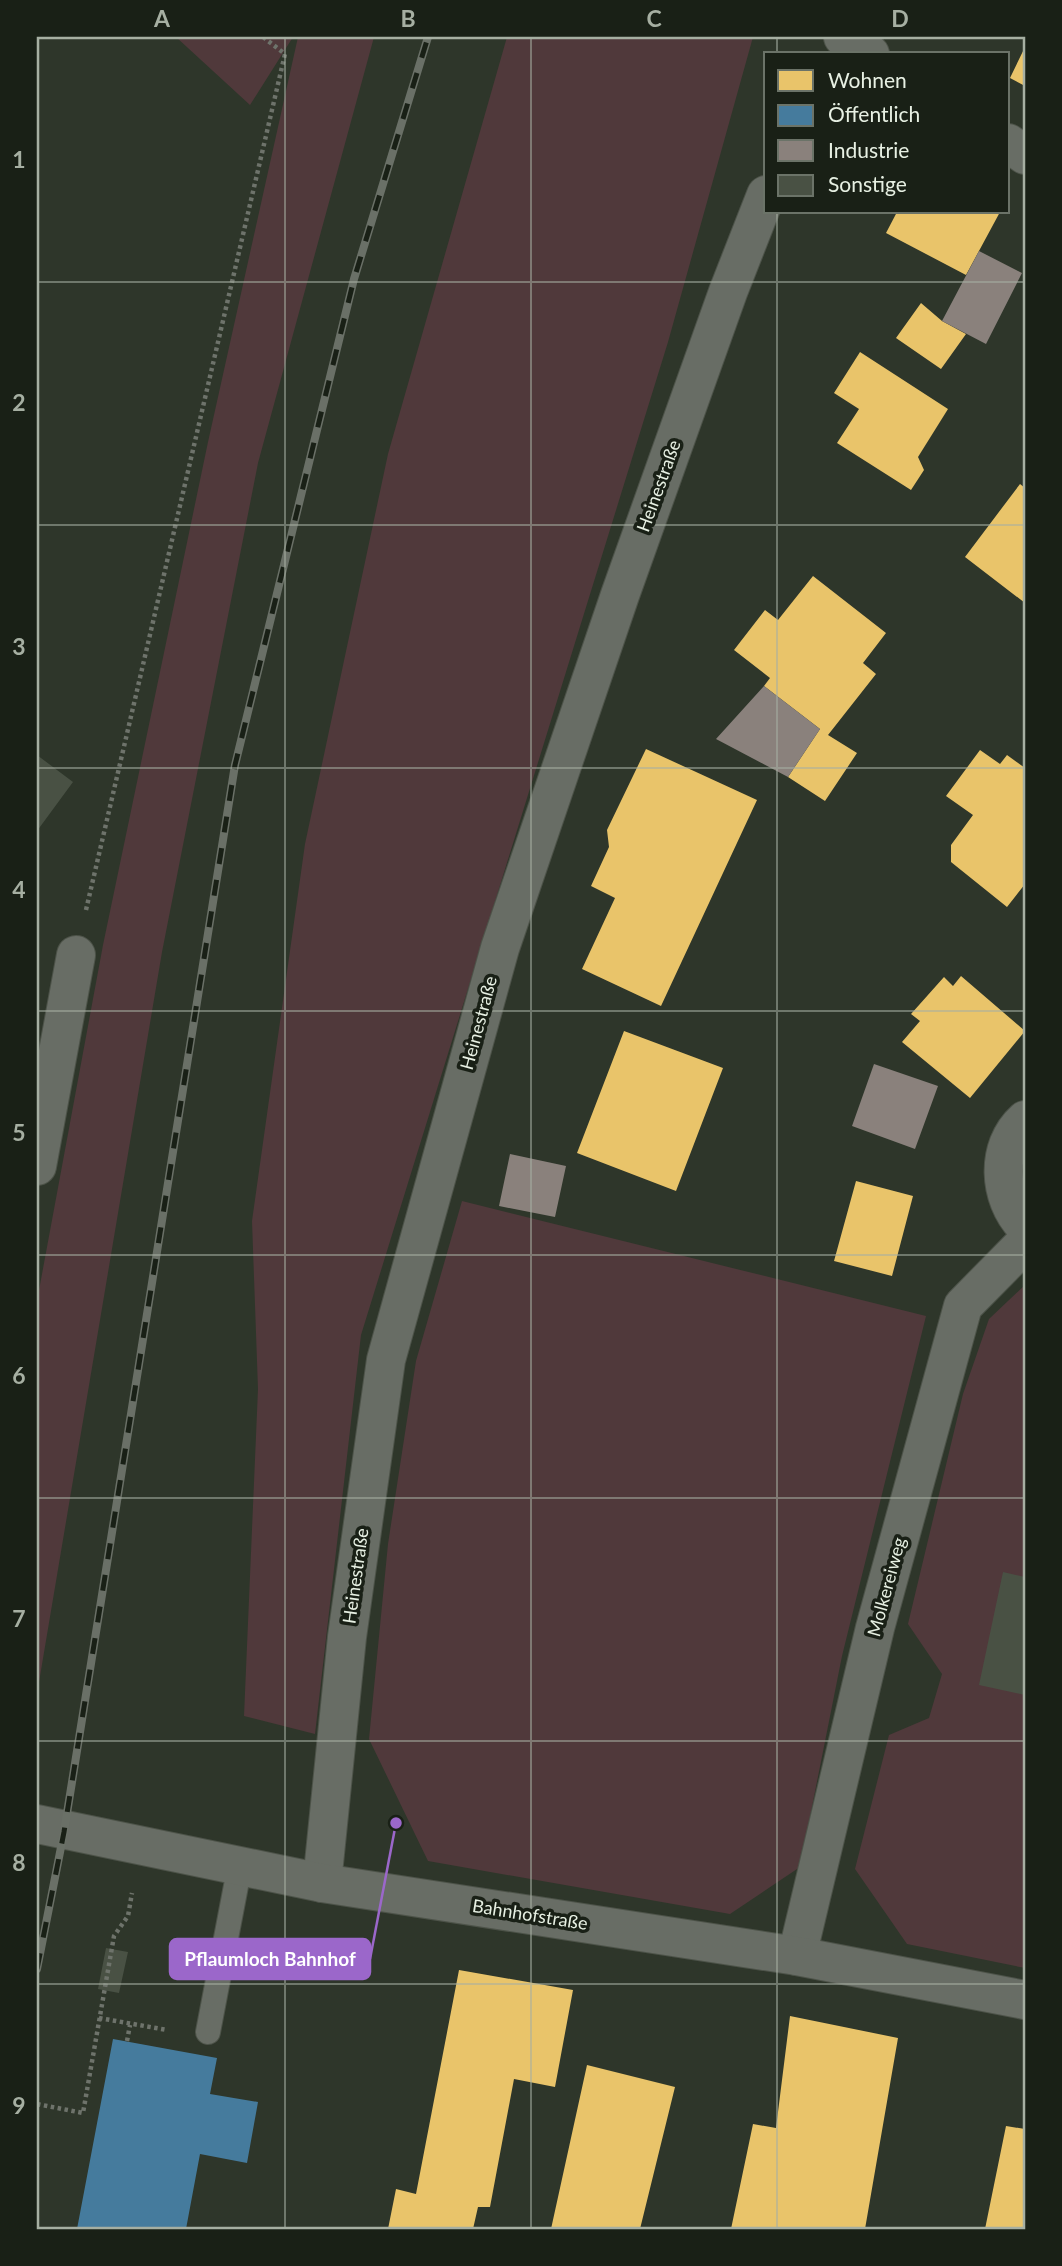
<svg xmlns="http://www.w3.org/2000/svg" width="1062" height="2266" font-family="Lato,sans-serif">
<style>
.green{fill:#50393b}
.homes{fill:#e9c46a}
.public{fill:#457b9d}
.industry{fill:#8a817c}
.building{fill:#495144}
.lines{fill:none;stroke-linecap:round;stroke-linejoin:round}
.service-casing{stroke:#4d5349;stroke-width:26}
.minor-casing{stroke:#4d5349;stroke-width:40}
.tertiary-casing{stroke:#4d5349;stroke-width:40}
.path{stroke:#6e736b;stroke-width:4.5;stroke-dasharray:3.5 3.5;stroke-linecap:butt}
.service{stroke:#686d65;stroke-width:24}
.minor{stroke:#686d65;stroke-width:38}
.tertiary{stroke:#686d65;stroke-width:38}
.rail-casing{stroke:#6a7067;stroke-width:8}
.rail{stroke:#192016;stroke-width:5;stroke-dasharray:16;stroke-linecap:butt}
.grid{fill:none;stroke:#a6afa2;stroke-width:2;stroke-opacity:0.55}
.labels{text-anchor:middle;stroke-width:7;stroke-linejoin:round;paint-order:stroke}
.street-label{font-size:18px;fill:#e7f0e3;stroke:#192016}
.leader{fill:none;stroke:#9b67ca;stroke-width:2.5}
.callout-dot{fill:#9b67ca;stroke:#192016;stroke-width:2.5}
.callout{fill:#9b67ca;stroke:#9b67ca;stroke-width:2.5}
.callout-label{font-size:19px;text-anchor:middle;font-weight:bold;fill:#fff}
.neatline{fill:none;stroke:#a6afa2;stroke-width:2.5}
.grid-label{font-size:23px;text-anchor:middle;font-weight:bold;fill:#a6afa2}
</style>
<rect width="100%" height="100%" fill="#2e362a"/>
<path class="green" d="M176 37H293L250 105Z
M298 37H374L258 463 162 952 37 1694V1301L103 945 208 442Z
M507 37H753L668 342 361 1335 315 1734 244 1716 258 1389 252 1221 305 844 388 454Z
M462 1201 926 1316 842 1656 800 1867 730 1914 428 1861 369 1739 388 1544 416 1361Z
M1025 1285V1968L907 1944 855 1869 889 1735 929 1718 942 1674 908 1624 963 1394 989 1319Z"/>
<path class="homes" d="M1025 47V86L1010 78Z
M897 212H1000L966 275 886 233Z
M921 303 942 321 966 334 941 369 896 338Z
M860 352 948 409 918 457 924 470 911 490 837 443 859 409 834 393Z
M1020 484 1025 488V603L965 557Z
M813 576 886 633 863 663 876 674 828 735 857 753 825 801 788 777 820 729 764 686 770 678 734 650 765 610 778 620Z
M646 749 757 800 661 1006 582 969 615 898 591 886 609 847 607 830Z
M980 750 1000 764 1007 755 1025 768V884L1007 907 951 862V845L973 815 946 796Z
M961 976 1025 1031 970 1098 902 1042 920 1021 911 1014 944 977 953 986Z
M624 1031 723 1068 676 1191 577 1153Z
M856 1181 913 1196 892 1276 834 1261Z
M459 1970 573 1990 555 2087 514 2079 490 2207H478L473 2229H388L396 2189 416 2194Z
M790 2016 898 2038 865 2229H731L753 2124 776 2128Z
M587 2065 675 2087 640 2229H551Z
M1006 2126 1025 2129V2229H985Z"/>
<path class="public" d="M113 2039 217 2058 210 2094 258 2102 247 2163 200 2154 186 2229H77Z"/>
<path class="industry" d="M979 251 1022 273 986 344 942 321Z
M764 686 820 729 788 777 716 739Z
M874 1064 938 1086 915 1149 852 1126Z
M510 1154 566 1166 555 1217 499 1206Z"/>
<path class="building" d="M37 755 73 782 37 831Z
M1003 1572 1025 1577V1695L979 1685Z
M106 1948 128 1952 119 1993 98 1989Z"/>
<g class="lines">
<g class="service-casing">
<path id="service" d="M208 2032 240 1865"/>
</g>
<g class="minor-casing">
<path id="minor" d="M843 37 870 54
M1008 143 1025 155
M1025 1120C995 1147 998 1198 1025 1226
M37 1166 76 955
M322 1883 347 1637 386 1360 500 948 620 595 728 292 766 195
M797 1956 875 1628 963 1306 1025 1243"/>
</g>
<g class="tertiary-casing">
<path id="tertiary" d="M37 1824 322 1883 797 1956 1025 2000"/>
</g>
<path class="path" d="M86 910 285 54 263 37
M99 2018 167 2030
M127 2041 130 2025
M37 2104 83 2113 114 1936 128 1916 132 1893"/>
<use href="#service" class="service"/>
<use href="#minor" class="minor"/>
<use href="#tertiary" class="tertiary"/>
<g class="rail-casing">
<path id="rail" d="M37 1969 64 1832 235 765 354 279 428 37"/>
</g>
<use href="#rail" class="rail"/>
</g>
<path class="grid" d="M285 37V2229M531 37V2229M777 37V54M777 212V2229M37 282H1025M37 525H1025M37 768H1025M37 1011H1025M37 1255H1025M37 1498H1025M37 1741H1025M37 1984H1025"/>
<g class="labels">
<g class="street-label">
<text transform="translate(659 486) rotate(-70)" y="6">Heinestraße</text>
<text transform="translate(479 1023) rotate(-75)" y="6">Heinestraße</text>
<text transform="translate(356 1576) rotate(-82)" y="6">Heinestraße</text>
<text transform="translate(887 1587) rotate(-75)" y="6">Molkereiweg</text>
<text transform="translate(530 1915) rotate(9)" y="6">Bahnhofstraße</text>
</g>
</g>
<path class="leader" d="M396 1823L370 1959"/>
<circle class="callout-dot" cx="396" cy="1823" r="7"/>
<rect class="callout" x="170" y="1939" width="200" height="40" rx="7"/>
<g class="callout-label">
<text x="270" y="1966">Pflaumloch Bahnhof</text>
</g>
<rect width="1062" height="2266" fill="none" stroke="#192016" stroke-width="77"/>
<rect x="764" y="52" width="245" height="161" fill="#192016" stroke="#6b7368" stroke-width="2"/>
<rect x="778" y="70" width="35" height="21" fill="#e9c46a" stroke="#6b7368" stroke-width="2"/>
<text x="828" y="88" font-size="21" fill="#e7f0e3">Wohnen</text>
<rect x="778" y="105" width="35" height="21" fill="#457b9d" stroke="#6b7368" stroke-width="2"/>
<text x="828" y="122" font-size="21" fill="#e7f0e3">Öffentlich</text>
<rect x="778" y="140" width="35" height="21" fill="#8a817c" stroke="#6b7368" stroke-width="2"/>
<text x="828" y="158" font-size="21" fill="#e7f0e3">Industrie</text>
<rect x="778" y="175" width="35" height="21" fill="#495144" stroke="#6b7368" stroke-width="2"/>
<text x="828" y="192" font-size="21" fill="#e7f0e3">Sonstige</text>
<rect x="38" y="38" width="986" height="2190" class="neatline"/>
<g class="grid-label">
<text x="162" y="27">A</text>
<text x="408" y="27">B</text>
<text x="654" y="27">C</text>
<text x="900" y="27">D</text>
<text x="19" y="168">1</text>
<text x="19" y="411">2</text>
<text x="19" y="655">3</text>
<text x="19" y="898">4</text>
<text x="19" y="1141">5</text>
<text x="19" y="1384">6</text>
<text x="19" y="1627">7</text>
<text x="19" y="1871">8</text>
<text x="19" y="2114">9</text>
</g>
</svg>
